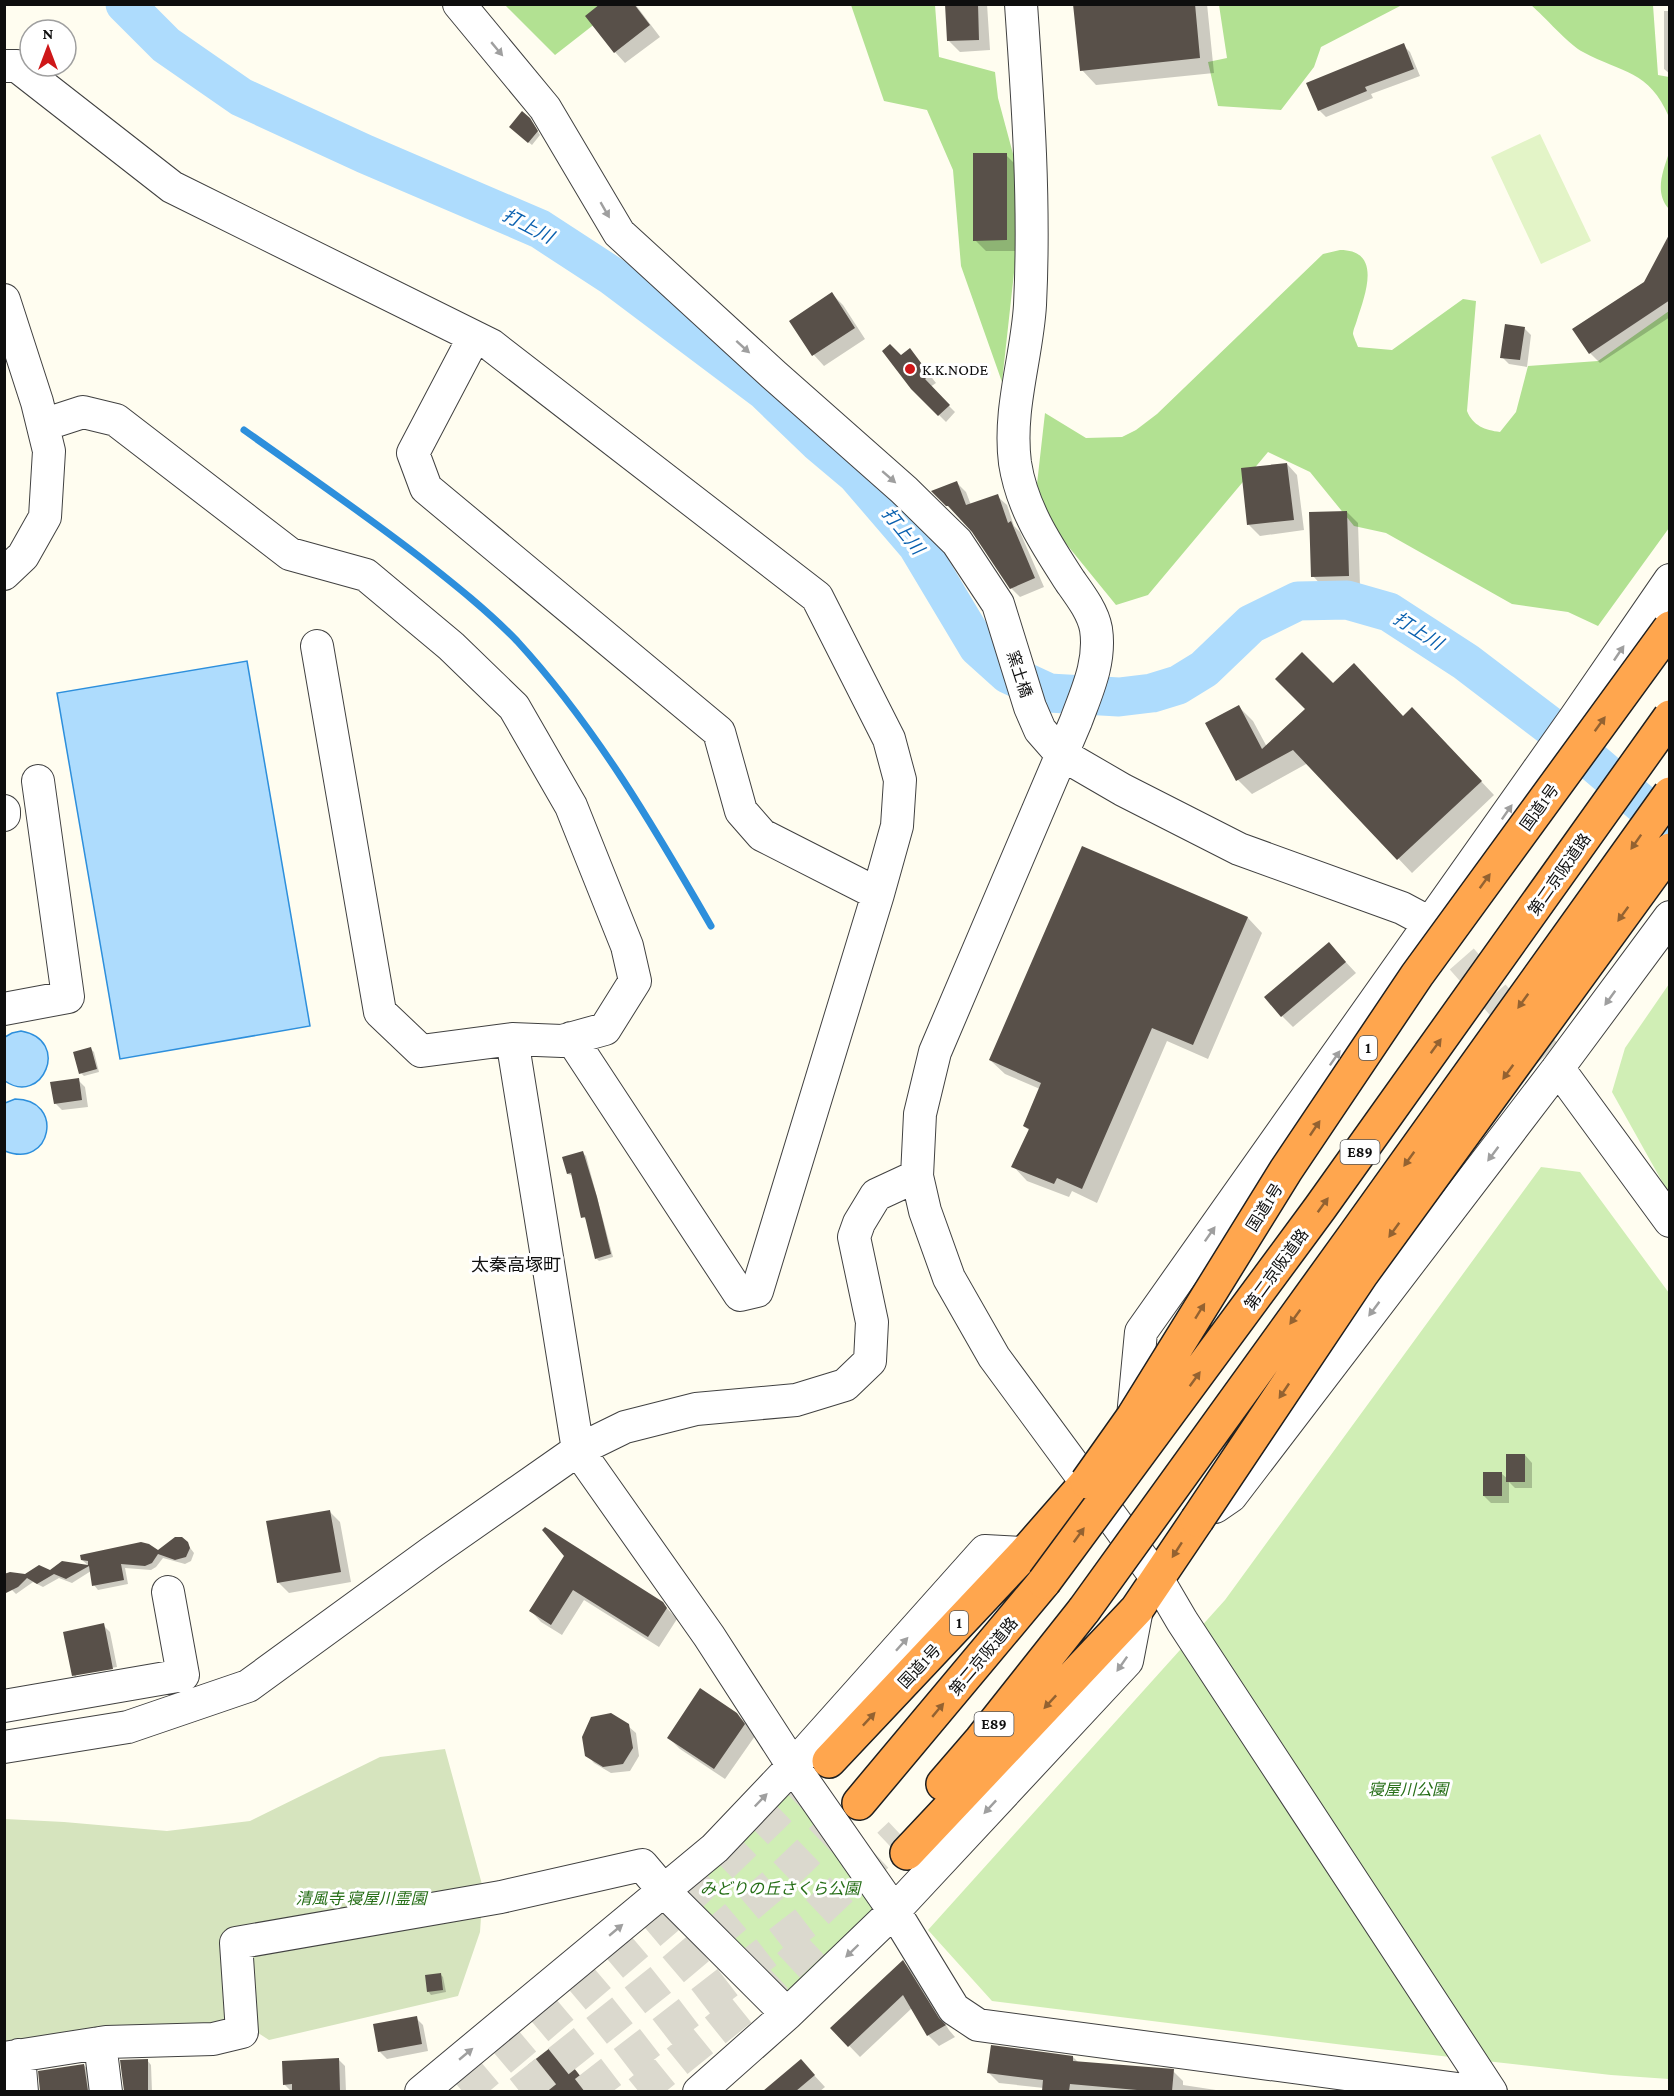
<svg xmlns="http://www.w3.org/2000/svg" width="1674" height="2096" font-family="'Crimson Pro','Noto Sans JP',serif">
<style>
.green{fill:#d0eeb5}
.forest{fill:#b2e192}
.cemetery{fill:#d6e4be}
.pitch{fill:#e3f4c7}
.water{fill:#aedcfd;stroke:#2d8fdc;stroke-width:1.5}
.shadow{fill:#0003}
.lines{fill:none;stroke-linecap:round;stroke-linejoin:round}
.stream{stroke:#2d8fdc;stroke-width:7}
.river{stroke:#aedcfd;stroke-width:39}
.building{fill:#585049}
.minor-tunnel{stroke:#dbd9ce;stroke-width:32;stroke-dasharray:32 16;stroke-linecap:butt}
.highway-tunnel{stroke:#dbd9ce;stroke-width:33;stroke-dasharray:33 16;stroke-linecap:butt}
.minor-casing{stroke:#414141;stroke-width:34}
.highway-casing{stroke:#1f1f1f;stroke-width:36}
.minor{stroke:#fff;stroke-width:32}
.highway{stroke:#ffa64e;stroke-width:33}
.highway-bridge-casing{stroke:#1f1f1f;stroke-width:36;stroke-linecap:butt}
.highway-bridge{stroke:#ffa64e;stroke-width:33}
.oneway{fill:#9f9f9f}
.oneway2{fill:#936231}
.poi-dot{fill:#ce1718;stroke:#fff;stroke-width:2}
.labels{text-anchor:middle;stroke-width:6;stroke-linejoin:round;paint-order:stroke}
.shield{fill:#fff;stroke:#565656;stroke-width:1.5}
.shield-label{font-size:15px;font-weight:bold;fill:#0e0e0e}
.poi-label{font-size:16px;fill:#0e0e0e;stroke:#fff;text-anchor:start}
.street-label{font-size:16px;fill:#0e0e0e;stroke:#fff}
.park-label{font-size:16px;font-style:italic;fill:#266e17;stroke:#fff}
.water-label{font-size:18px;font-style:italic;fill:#0960af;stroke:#fff}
.neighbourhood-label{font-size:18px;fill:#0e0e0e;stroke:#fff}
</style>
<rect width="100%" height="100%" fill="#fffdf0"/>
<path class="green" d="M1669 984V1194L1612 1092 1625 1048Z
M1541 1167 1580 1172 1669 1293V2079L1611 2075 1344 2045 992 2001 928 1930 1225 1600Z
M787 1784 893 1919 796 1999 682 1887Z"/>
<path class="forest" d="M505 5H619L555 55Z
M851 5H935L939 57 995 72 998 98 1023 191 1002 382 961 266 953 170 927 110 884 101Z
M1219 5V4L1402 5 1321 47 1314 67 1281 110 1218 106 1208 62 1227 58Z
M1531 5H1653L1658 75 1669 77V117C1649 70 1622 73 1583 52 1569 45 1544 16 1531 5Z
M1669 153V209C1654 193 1663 171 1669 153Z
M1340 250C1383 250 1365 295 1357 320 1356 324 1353 330 1353 334 1354 338 1357 344 1358 347L1392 350 1463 299 1476 301 1467 411C1473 426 1485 430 1500 432L1516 412 1528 366 1598 361 1669 311V528L1598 626 1568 612 1512 604 1386 533 1354 526 1310 472 1268 452 1148 595 1116 605 1050 524 1037 484 1045 413 1086 438 1122 437 1136 430 1157 414 1323 254Z"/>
<path class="cemetery" d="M445 1749 483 1888 480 1932 458 1996 269 2040 252 2029 5 2045V1819L64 1822 167 1831 250 1821 380 1757Z"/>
<path class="pitch" d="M1540 134 1591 241 1541 264 1491 157Z"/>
<path class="water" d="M247 661 310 1026 120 1059 57 693Z
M21 1031C72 1040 42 1107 5 1081V1037L12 1033Z
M15 1099C65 1099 52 1170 5 1151V1103Z"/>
<path class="shadow" d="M603 4H635L660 37 625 63 615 52Z
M947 4H987L990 50 960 52 949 41Z
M1075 4H1207L1214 73 1096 85 1082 70Z
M1664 11H1670V74L1664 69Z
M1403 45 1410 52 1420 76 1371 94 1373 98 1326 117 1319 110Z
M533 123 540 135 532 145 514 130Z
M1006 155 1017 166 1018 251H986L975 240Z
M1670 250V317L1600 363 1590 353Z
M832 294 843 305 865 339 824 366 814 355 791 321Z
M1524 328 1531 335 1527 367 1509 364 1502 357Z
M910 350 936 383 930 387 955 412 946 422 912 388 901 357Z
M1287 464 1297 475 1304 530 1260 536 1249 525Z
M957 483 966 492 971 505 997 496 1007 505 1014 526 1020 532 1044 587 1020 597 1011 588 973 531Z
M1347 512 1358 523 1360 586 1323 587 1313 576Z
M1239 707 1253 721 1267 747 1403 717 1426 723 1494 795 1412 873 1308 763 1252 794 1238 780Z
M1083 848 1248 918 1262 933 1208 1059 1167 1041 1097 1203 1072 1191 1069 1197 1027 1181 1013 1166 1030 1131 1024 1126 1040 1089 1005 1074 990 1060Z
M1329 944 1356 973 1293 1027 1282 1016Z
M91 1049 94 1052 99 1072 84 1076 81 1073Z
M78 1080 85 1087 88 1107 62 1110 55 1103Z
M583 1153 586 1156 613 1257 599 1261 596 1258 587 1220 583 1217 573 1176 568 1174Z
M1525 1455 1532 1463V1488H1515L1509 1482V1503H1491L1484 1496 1502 1474 1508 1479Z
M329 1511 340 1522 351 1582 289 1593 278 1582Z
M185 1541 194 1553 191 1561 185 1564 163 1558 156 1567 151 1570 125 1568 128 1584 98 1590 94 1585 91 1571 72 1583 59 1578 43 1587 33 1582 16 1594 12 1590 25 1576 51 1572 62 1563 89 1566 82 1560 158 1552Z
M566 1556 662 1603 677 1619 659 1647 584 1600 562 1635 541 1622 531 1611Z
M103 1625 110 1632 117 1667 76 1674V1677L118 1670 119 1676 80 1682 73 1675Z
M736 1714 748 1725 755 1736 725 1779 680 1749 669 1738Z
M628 1726 636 1733 639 1756 630 1771 611 1773 594 1763 587 1755Z
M903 1962 913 1972 949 2030 955 2037 939 2046 928 2035 912 2008 860 2057 832 2028Z
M440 1974 443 1977 446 1992 431 1995 428 1991Z
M416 2018 423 2025 428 2051 387 2059 380 2052Z
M555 2046 565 2056 592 2092H550L530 2065Z
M1073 2057 1079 2063 1173 2071 1183 2081V2085L1229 2092H1043L1044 2088 999 2083 989 2073Z
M338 2059 345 2066 346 2092 291 2091 284 2084Z
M147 2060 151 2065 152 2092H125Z
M801 2061 825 2087 819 2092H766Z
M84 2065 88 2070 91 2092H41L40 2072Z"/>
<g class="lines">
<path class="stream" d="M244 430C303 472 363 513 421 558 454 584 488 611 517 641 595 726 654 827 711 926"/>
<path class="river" d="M125 4 166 45 241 97 365 154 540 229 612 276 765 391 818 442 856 474 917 545 978 647 1008 674 1049 693 1119 697 1152 693 1178 685 1204 669 1251 624 1298 601 1347 600 1389 612 1466 662 1558 732 1670 828"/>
</g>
<path class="building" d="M600 4H634L650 25 614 53 585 16Z
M945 4H978L979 40 947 41Z
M1073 4H1195L1200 58 1080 71Z
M1404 43 1414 69 1365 87 1367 91 1318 111 1306 83Z
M522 111 530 118 538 131 528 143 509 127Z
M973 153H1007V240L973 241Z
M1670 233V300L1589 354 1572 329 1644 282Z
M832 292 855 328 812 356 789 321Z
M1505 324 1525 327 1520 360 1500 358Z
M890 344 901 355 910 348 930 375 925 379 950 405 938 416 911 389 882 351Z
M1287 463 1294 520 1247 525 1241 468Z
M957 481 966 505 998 494 1008 523 1011 521 1035 578 1010 589 972 532 948 506H946L931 491Z
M1347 511 1349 576 1311 577 1309 512Z
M1302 652 1333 683 1354 663 1403 716 1412 707 1482 781 1397 860 1293 750 1236 781 1205 723 1239 705 1262 749 1305 709 1275 679Z
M1082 846 1248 917 1193 1045 1152 1028 1082 1189 1057 1178 1054 1184 1011 1167 1029 1129 1023 1126 1041 1083 989 1060Z
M1329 942 1346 962 1281 1017 1264 997Z
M91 1047 97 1069 79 1074 73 1052Z
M79 1078 82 1100 54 1104 50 1082Z
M583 1151 597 1197 611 1254 595 1259 585 1217 581 1218 571 1173 567 1174 562 1157Z
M1506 1454H1525V1482H1506Z
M1483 1472H1502V1496H1483Z
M330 1510 341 1572 277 1583 266 1521Z
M545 1527 663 1602 667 1608 648 1637 573 1590 551 1625 529 1611 564 1556 542 1530Z
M175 1537H182L188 1542 190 1548 186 1557 175 1560 158 1554 152 1563 145 1566 121 1564 124 1580 92 1586 89 1566 66 1579 54 1574 37 1584 27 1578 18 1587 4 1594V1574L10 1572 25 1574 39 1565 50 1570 62 1561 88 1565V1561L81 1560 80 1555 141 1542 149 1544 158 1550Z
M104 1623 113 1669 72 1676 63 1632Z
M700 1688 737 1713 745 1724 714 1769 667 1738Z
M611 1713 629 1724 633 1748 623 1764 603 1767 585 1756 582 1737 591 1717Z
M903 1960 939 2018 946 2025 927 2036 903 1995 848 2047 830 2028Z
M441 1973 443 1990 427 1992 425 1975Z
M417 2016 422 2044 378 2052 373 2024Z
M555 2044 592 2091H549L528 2065Z
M991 2045 1073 2056V2061L1174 2069 1172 2091H1137V2090L1070 2084 1069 2091H1042L1043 2080 987 2073Z
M339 2058 340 2091H292V2084L283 2085 282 2061Z
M148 2059V2091H124L120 2060Z
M801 2059 815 2075 796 2091H763Z
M84 2064 88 2091H40L38 2071Z"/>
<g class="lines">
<path class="minor-tunnel" d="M1430 923 1558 1068"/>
<path class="highway-tunnel" d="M463 2092 669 1917 827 1764
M520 2092 673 1970 780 1879 859 1803
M585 2092 811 1918 900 1834
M639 2092 743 2008 823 1933"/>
<g class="minor-casing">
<path id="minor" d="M459 4 545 108 619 233 774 375 904 490 957 542 998 604 1030 707 1040 730 1061 754 1123 790 1239 849 1402 908 1430 923
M1021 4C1028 104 1035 204 1030 305 1027 357 1008 409 1015 463 1022 508 1046 544 1070 581 1080 595 1093 612 1096 629 1101 662 1087 691 1076 721L935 1052 920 1114 917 1176 925 1211 949 1278 994 1357 1158 1580 1182 1621 1491 2092
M4 66H17L172 187 491 345 817 597 889 739 900 780 897 826 878 894 757 1291 740 1295 571 1038
M4 300 37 402 49 451 45 517 23 556 4 574
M474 337 413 453 426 488 719 732 741 811 762 835 878 894
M43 425 83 412 116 420 290 554 366 575 451 646 514 707 571 806 627 946 635 981 605 1029 562 1041 512 1039 421 1051 380 1012 317 646
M4 811V815
M4 1009 68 997 38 781
M512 1039 578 1450 709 1636 793 1766 894 1911 954 2009 978 2025 1480 2092
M1558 1068 1670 1221
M1133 1417 1141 1332 1575 718 1670 580
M1215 1507 1231 1496 1558 1068 1670 917
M4 1706 183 1675 168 1592
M4 1747 128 1727 248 1686 432 1552 578 1450 625 1427 696 1409 796 1400 845 1385 870 1361 872 1322 854 1237 859 1223 876 1195 917 1176
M100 2043 106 2092
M19 2055 22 2092
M4 2058 106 2042 213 2039 242 2032 236 1943 501 1897 642 1865 664 1891 787 2014
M421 2092 715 1848 793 1766 985 1551 1025 1553
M699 2092 787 2014 894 1911 1127 1661 1137 1609"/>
</g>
<g class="highway-casing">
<path id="highway" d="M829 1761 1025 1553 1087 1482
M943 1784 981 1740 1084 1610
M859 1803 1044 1582
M907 1853 1137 1609 1197 1520"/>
</g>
<use href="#minor" class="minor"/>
<use href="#highway" class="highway"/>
<g class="highway-bridge-casing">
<path id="highway-bridge" d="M1087 1482 1133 1417 1286 1170 1417 975 1670 628
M1197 1520 1361 1275 1670 850
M1044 1582 1320 1208 1670 717
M1084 1610 1356 1233 1670 794"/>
</g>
<use href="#highway-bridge" class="highway-bridge"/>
</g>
<defs><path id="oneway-solid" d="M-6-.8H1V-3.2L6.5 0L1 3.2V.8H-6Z" transform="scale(1.5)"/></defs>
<g class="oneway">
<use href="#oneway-solid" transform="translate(497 49) rotate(50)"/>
<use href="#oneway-solid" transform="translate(605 210) rotate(60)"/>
<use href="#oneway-solid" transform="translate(743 347) rotate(42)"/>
<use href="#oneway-solid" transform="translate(889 477) rotate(41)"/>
<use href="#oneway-solid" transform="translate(1619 653) rotate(-56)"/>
<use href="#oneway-solid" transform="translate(1507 812) rotate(-55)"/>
<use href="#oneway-solid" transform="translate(1610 998) rotate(126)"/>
<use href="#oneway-solid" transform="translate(1335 1058) rotate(-55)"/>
<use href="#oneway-solid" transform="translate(1493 1154) rotate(127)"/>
<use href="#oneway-solid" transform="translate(1210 1234) rotate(-55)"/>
<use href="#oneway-solid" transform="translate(1374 1309) rotate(127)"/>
<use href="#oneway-solid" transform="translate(902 1644) rotate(-48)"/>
<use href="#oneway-solid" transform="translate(1122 1664) rotate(125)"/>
<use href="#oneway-solid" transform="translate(761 1800) rotate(-46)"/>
<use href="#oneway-solid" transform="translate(990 1807) rotate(133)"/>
<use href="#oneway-solid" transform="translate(616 1930) rotate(-40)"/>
<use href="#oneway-solid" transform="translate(852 1951) rotate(136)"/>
<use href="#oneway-solid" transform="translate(466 2054) rotate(-40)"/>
</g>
<g class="oneway2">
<use href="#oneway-solid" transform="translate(1600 724) rotate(-54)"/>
<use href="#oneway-solid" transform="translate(1636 842) rotate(125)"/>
<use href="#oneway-solid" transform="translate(1485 881) rotate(-54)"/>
<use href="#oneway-solid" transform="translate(1623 914) rotate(126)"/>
<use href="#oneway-solid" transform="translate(1523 1001) rotate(126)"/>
<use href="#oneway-solid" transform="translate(1436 1046) rotate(-54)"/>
<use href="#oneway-solid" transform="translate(1508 1072) rotate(126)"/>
<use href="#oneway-solid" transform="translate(1315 1128) rotate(-56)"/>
<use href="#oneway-solid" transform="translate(1409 1159) rotate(126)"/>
<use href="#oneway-solid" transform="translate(1323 1205) rotate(-54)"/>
<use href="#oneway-solid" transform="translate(1394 1230) rotate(126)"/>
<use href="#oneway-solid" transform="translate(1200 1311) rotate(-58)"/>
<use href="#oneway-solid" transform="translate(1295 1317) rotate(126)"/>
<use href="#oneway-solid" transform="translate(1195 1379) rotate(-54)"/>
<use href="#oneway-solid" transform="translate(1284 1391) rotate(124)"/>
<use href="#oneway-solid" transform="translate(1079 1535) rotate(-54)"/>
<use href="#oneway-solid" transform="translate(1177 1550) rotate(123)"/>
<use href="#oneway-solid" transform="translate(1050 1702) rotate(133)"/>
<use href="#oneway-solid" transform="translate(938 1710) rotate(-50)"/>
<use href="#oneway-solid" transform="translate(869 1719) rotate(-47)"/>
</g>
<circle class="poi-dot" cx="910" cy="369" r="6"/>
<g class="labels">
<g class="shield">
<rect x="1359" y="1036" width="18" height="24" rx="4.5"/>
<rect x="1340.5" y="1140" width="39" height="24" rx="4.5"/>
<rect x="950" y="1611" width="18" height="24" rx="4.5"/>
<rect x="974.5" y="1712" width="39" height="24" rx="4.5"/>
</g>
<g class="shield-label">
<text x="1368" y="1053">1</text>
<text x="1360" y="1157">E89</text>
<text x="959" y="1628">1</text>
<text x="994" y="1729">E89</text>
</g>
<g class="poi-label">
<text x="922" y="375">K.K.NODE</text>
</g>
<g class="street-label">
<text transform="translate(1020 674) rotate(72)" y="6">窯土橋</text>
<text transform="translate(1539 807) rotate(-54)" y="6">国道1号</text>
<text transform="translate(1559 874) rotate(-55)" y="6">第二京阪道路</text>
<text transform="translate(1264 1207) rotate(-58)" y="6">国道1号</text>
<text transform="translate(1276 1269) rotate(-54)" y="6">第二京阪道路</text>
<text transform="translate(983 1656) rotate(-50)" y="6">第二京阪道路</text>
<text transform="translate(919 1666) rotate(-47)" y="6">国道1号</text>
</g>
<g class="park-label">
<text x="1408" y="1795">寝屋川公園</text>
<text x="780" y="1894">みどりの丘さくら公園</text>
<text x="361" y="1904">清風寺 寝屋川霊園</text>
</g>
<g class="water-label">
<text transform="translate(528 226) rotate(27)" y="6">打上川</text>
<text transform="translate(903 531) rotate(51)" y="6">打上川</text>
<text transform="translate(1418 631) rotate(32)" y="6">打上川</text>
</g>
<g class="neighbourhood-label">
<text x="516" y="1271">太秦高塚町</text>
</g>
</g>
<rect width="1674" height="2096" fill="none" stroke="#0e0e0e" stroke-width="12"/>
<g transform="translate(48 48)"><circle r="28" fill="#ffffff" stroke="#9f9f9f" stroke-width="1.5"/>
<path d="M0-4.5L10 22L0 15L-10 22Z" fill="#ce1718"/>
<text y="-9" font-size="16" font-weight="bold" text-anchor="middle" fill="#0e0e0e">N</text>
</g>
</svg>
